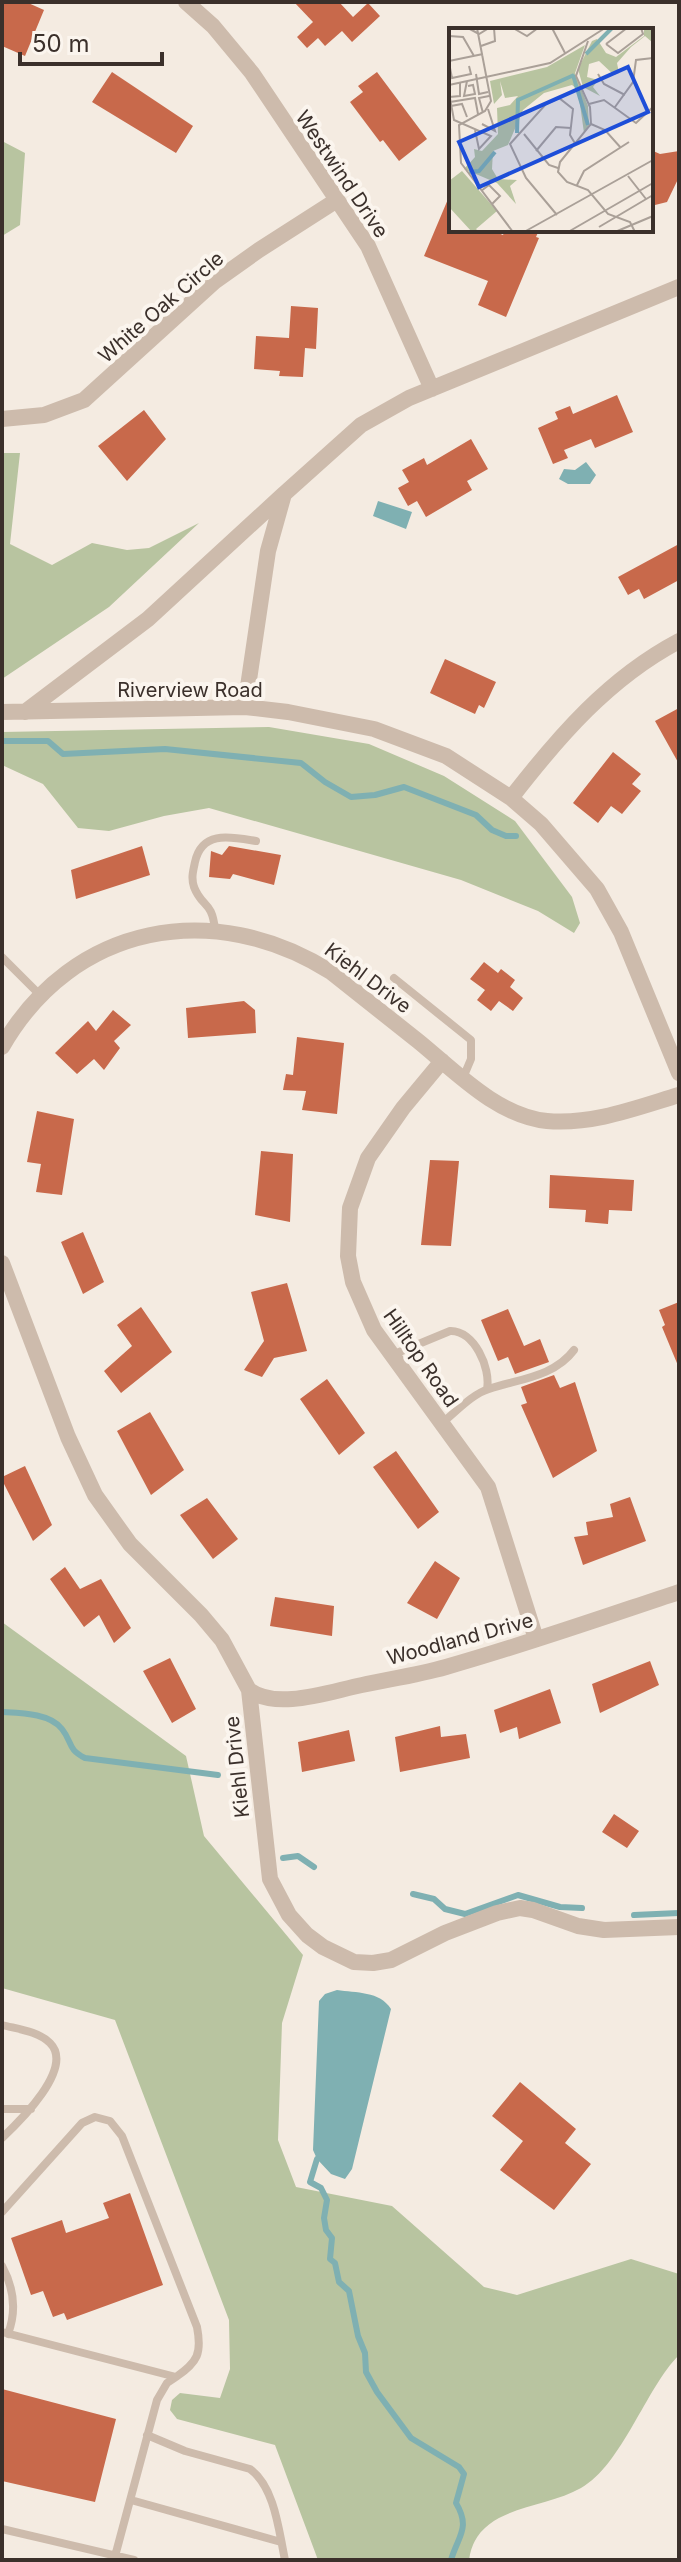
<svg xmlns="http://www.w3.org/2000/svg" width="681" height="2562" font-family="Inter,sans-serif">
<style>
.green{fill:#b8c4a0}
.water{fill:#7fb0b2}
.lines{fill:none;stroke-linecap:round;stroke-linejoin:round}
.stream{stroke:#7fb0b2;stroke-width:6}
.building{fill:#c8694b}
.service{stroke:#cdbbac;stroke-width:8}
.minor{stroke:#cdbbac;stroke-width:16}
.labels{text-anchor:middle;stroke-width:8;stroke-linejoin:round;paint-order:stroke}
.street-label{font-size:20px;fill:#3b302b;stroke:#fbf5ee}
.inset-river{fill:none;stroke:#7fb0b2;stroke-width:4}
.inset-road{fill:none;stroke:#aaa098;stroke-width:2}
.view{fill:#1d4ed8;fill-opacity:0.15;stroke:#1d4ed8;stroke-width:4}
.inset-edge{fill:none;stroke:#3b302b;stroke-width:4}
</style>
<rect width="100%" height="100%" fill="#f4ebe1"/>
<path class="green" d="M2 141 25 153 20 225 2 236Z
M2 453H20L10 544 52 565 92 543 127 550 149 548 199 523 109 607 2 679Z
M269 727 369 744 444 776 515 821 572 897 580 923 574 933 538 911 461 880 209 808 164 816 109 831 78 828 43 784 2 765V732Z
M2 1622 186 1756 204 1836 303 1955 282 2023 278 2140 296 2187 392 2206 484 2287 517 2295 631 2259 679 2274V2355C646 2388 622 2465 581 2488 543 2510 476 2505 469 2560H318L275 2445 177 2419 170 2410 172 2400 180 2393 220 2398 230 2369 229 2320 115 2020 2 1988Z"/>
<path class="water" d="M586 462 596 475 590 484H568L559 479 564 469 575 470Z
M378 501 412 512 406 529 373 516Z
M337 1990C356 1993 380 1991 391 2009L352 2169 345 2179 331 2174 317 2159 313 2150 319 2001 325 1994Z"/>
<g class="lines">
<path class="stream" d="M2 741H48L63 754 165 749 301 763 325 782 351 797 375 795 404 787 476 815 492 830 506 836H516
M2 1712C20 1713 50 1713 62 1729 73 1743 67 1749 85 1758L218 1775
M283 1858 298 1856 314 1867
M413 1894 434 1899 445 1909 465 1914 518 1895 560 1907 582 1908
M634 1915 679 1913
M317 2159 310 2182 321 2188 327 2200 324 2218 326 2230 332 2238 330 2259 335 2263 339 2282 349 2291 358 2336 365 2353 366 2372 377 2392 411 2438 459 2467 464 2474 456 2503C471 2528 458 2536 451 2560"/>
</g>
<path class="building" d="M2 2H26L44 10 25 56 2 46Z
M294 2H339L353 17 368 3 380 16 352 42 342 31 325 46 318 38 307 48 297 37 313 22Z
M112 72 193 126 176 153 92 102Z
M377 72 427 139 399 161 383 140 380 142 350 102 363 92 358 86Z
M651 150 660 154 679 151V177L667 202 651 206Z
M451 192V230H491L503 235 505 230H539L536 237 539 238 506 317 478 305 488 281 424 256Z
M291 306 318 308 316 349 305 348 303 377 279 376 280 371 254 369 256 336 289 338Z
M617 395 633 432 595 448 591 439 564 450 568 458 553 464 538 428 558 419 555 412 570 406 573 414Z
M144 410 166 439 127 481 98 446Z
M471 439 488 469 467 481 472 490 426 517 417 501 408 506 398 488 409 482 402 470 424 458 427 465Z
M679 544V580L644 599 639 589 628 595 618 577Z
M445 659 496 682 484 708 479 705 475 714 430 693Z
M679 708V764L655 721Z
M613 752 641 774 632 784 641 791 622 814 611 806 598 823 573 803Z
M142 846 150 875 76 899 71 870Z
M229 846 281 855 274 885 233 874 230 879 209 877 211 851 222 855Z
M484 962 498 973 501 969 515 980 510 987 523 998 513 1011 499 1001 491 1011 477 1000 485 990 470 979Z
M244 1001 255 1010 256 1033 188 1038 186 1008Z
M113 1010 131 1025 114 1041 120 1048 104 1070 94 1059 77 1074 55 1053 88 1021 96 1031Z
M297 1037 344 1043 337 1114 302 1110 306 1091 283 1090 286 1074 293 1075Z
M37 1111 74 1119 62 1195 36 1192 41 1164 27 1162Z
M261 1151 293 1154 290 1222 255 1215Z
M430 1160 459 1161 451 1246 421 1245Z
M550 1175 634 1180 632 1211 609 1210 608 1224 585 1222 586 1210 549 1208Z
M83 1232 104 1282 83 1294 61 1242Z
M287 1283 307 1351 274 1358 262 1377 244 1370 264 1341 251 1292Z
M679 1302V1368L662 1327 665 1325 659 1310Z
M141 1307 172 1352 121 1393 104 1371 132 1346 117 1325Z
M508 1309 524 1346 540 1339 549 1362 515 1374 508 1357 498 1361 481 1320Z
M554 1375 560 1388 575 1382 597 1451 553 1478 521 1405 527 1403 521 1387Z
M327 1379 365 1433 339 1455 300 1399Z
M150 1412 184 1470 151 1495 117 1431Z
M396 1451 439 1512 418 1529 373 1467Z
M25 1466 52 1525 33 1541 2 1480V1477Z
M630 1497 646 1541 583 1565 574 1537 588 1535 586 1522 613 1517 610 1504Z
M207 1498 238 1539 213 1559 180 1515Z
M435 1561 460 1578 437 1619 407 1603Z
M65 1567 80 1589 101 1579 131 1628 114 1643 99 1615 84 1627 50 1579Z
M275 1597 334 1606 332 1636 270 1626Z
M170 1658 196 1709 172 1723 143 1671Z
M650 1661 659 1685 600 1713 592 1684Z
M550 1689 561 1723 519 1739 517 1727 500 1733 494 1710Z
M440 1726 441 1737 466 1734 470 1758 400 1772 395 1737Z
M349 1730 355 1761 302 1772 298 1742Z
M614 1814 639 1831 627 1848 602 1832Z
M520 2082 576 2129 565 2143 591 2164 554 2210 500 2170 523 2141 492 2116Z
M130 2193 163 2285 67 2320 64 2313 53 2317 43 2291 31 2295 11 2238 62 2220 66 2233 109 2218 103 2203Z
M2 2389 116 2419 95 2502 2 2481Z"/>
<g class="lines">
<path class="service" d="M215 930C212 900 202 908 194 887 191 878 193 871 195 862 202 830 231 837 256 841
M2 957 40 995
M394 978 471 1040V1059L463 1078
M392 1355 450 1331C474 1330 491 1368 487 1389
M442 1423C456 1412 472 1394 489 1389 518 1379 554 1377 574 1350
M2 2025C17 2029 38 2031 50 2043 75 2068 19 2122 2 2138
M2 2109H31
M2 2212 82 2123 95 2117 110 2121 122 2136 197 2327C202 2353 198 2362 176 2377L2 2332
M2 2266C14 2288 17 2310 8 2334
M147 2435 185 2451 250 2469C275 2487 279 2532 285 2560
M131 2500 281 2542
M2 2529 134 2560
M114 2560 157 2400 167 2383 176 2377"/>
<path class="minor" d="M186 2 213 26 252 73 368 246 432 389
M2 419 44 415 84 400 214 282 259 250 337 200
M245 707 268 551 284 494 361 425 409 398 679 287
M2 712 245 707 288 712 374 729 446 756 511 798 541 824 597 889 621 932 679 1073
M25 712 148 619 284 494
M511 798C559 736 609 678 679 641
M2 1047C73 923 214 898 331 972 360 995 389 1018 418 1041 455 1071 497 1116 547 1121 592 1125 636 1108 679 1095
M442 1061 403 1108 368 1158 350 1208 348 1256 353 1282 374 1330 488 1487 536 1639
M2 1263 68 1437 95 1495 130 1544 201 1615 222 1640 249 1690 270 1879 289 1915 307 1935 323 1947 354 1962 373 1963 391 1960 445 1933 497 1913 520 1908 533 1910 578 1926 604 1930 679 1927
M249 1690C277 1711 331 1691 362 1685 390 1679 418 1675 446 1667 524 1645 601 1618 679 1592"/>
</g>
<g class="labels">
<g class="street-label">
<text transform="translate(342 174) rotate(56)" y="7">Westwind Drive</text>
<text transform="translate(161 307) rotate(-41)" y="7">White Oak Circle</text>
<text x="190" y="697">Riverview Road</text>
<text transform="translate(368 978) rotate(37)" y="7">Kiehl Drive</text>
<text transform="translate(421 1358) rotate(55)" y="7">Hilltop Road</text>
<text transform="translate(460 1639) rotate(-15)" y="7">Woodland Drive</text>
<text transform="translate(237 1767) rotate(-96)" y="7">Kiehl Drive</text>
</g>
</g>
<g transform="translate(449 28)">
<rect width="204" height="204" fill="#f4ebe1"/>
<path d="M195 0H204V15L196 8 182 19 168 35 170 45 165 47 150 33 140 36 138 49 149 52 144 59 151 68 134 59 129 41 143 13 148 11 157 25 167 29 195 8ZM136 17 126 45 139 78 140 97 135 105 129 62 123 57 95 65 74 82 59 117 44 123 43 141 49 151 68 152 61 158 67 176 48 155 15 141 26 129 25 121 33 123 49 106 48 80 61 77 69 68 56 70 51 53 53 67 45 76 41 53 98 39ZM13 143 48 183 27 201 30 204H23L0 179V153Z" fill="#b8c4a0"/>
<path class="inset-river" d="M137 26 163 0M124 47 139 97M68 105 69 72 125 47M20 144 30 143 46 124"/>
<path class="inset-road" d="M19 0 30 6 40 0M28 0 42 73 36 83 10 97 12 135 64 204M64 0 78 8 89 0M103 0 116 25M0 8 14 9 25 28M139 13 127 48 141 79 142 96 111 134 109 144 118 154 139 162 159 186 181 194 186 204M157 16 169 25 194 6 192 0M157 16 178 0M32 18 46 13 45 0M0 33 34 26M0 35 3 50 22 46 20 38M27 46 30 66 39 64M149 46 155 56 176 67M18 53 15 68 26 66 24 57 19 58M0 57 101 35 156 0M0 65 5 92 42 108 30 121 26 102M0 69 11 68V54M1 74 26 70 29 86M140 76 155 72 187 95 204 79M2 78 13 76 18 89M166 79 184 54 187 32 204 30M34 85 30 70 40 68M33 96 46 103 39 81M142 96 156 102 172 120M75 106 100 137 109 140M87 123 107 99 122 100M179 148 197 171M128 157 135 143 180 114M32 163 40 157 51 168 43 176M108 187 77 150 61 116 97 76 110 70 124 81 121 107 127 117M150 199 204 167M75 204 204 132M119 204 204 155M166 204 204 188"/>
<path class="view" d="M179 39 199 84 30 159 10 114Z"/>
<rect width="204" height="204" class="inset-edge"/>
</g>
<rect width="681" height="2562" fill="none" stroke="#3b302b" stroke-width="8"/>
<path d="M20 52v12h142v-12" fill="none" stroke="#3b302b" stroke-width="4"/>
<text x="32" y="52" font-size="24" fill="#3b302b" stroke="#fbf5ee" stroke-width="6" paint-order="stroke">50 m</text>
</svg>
